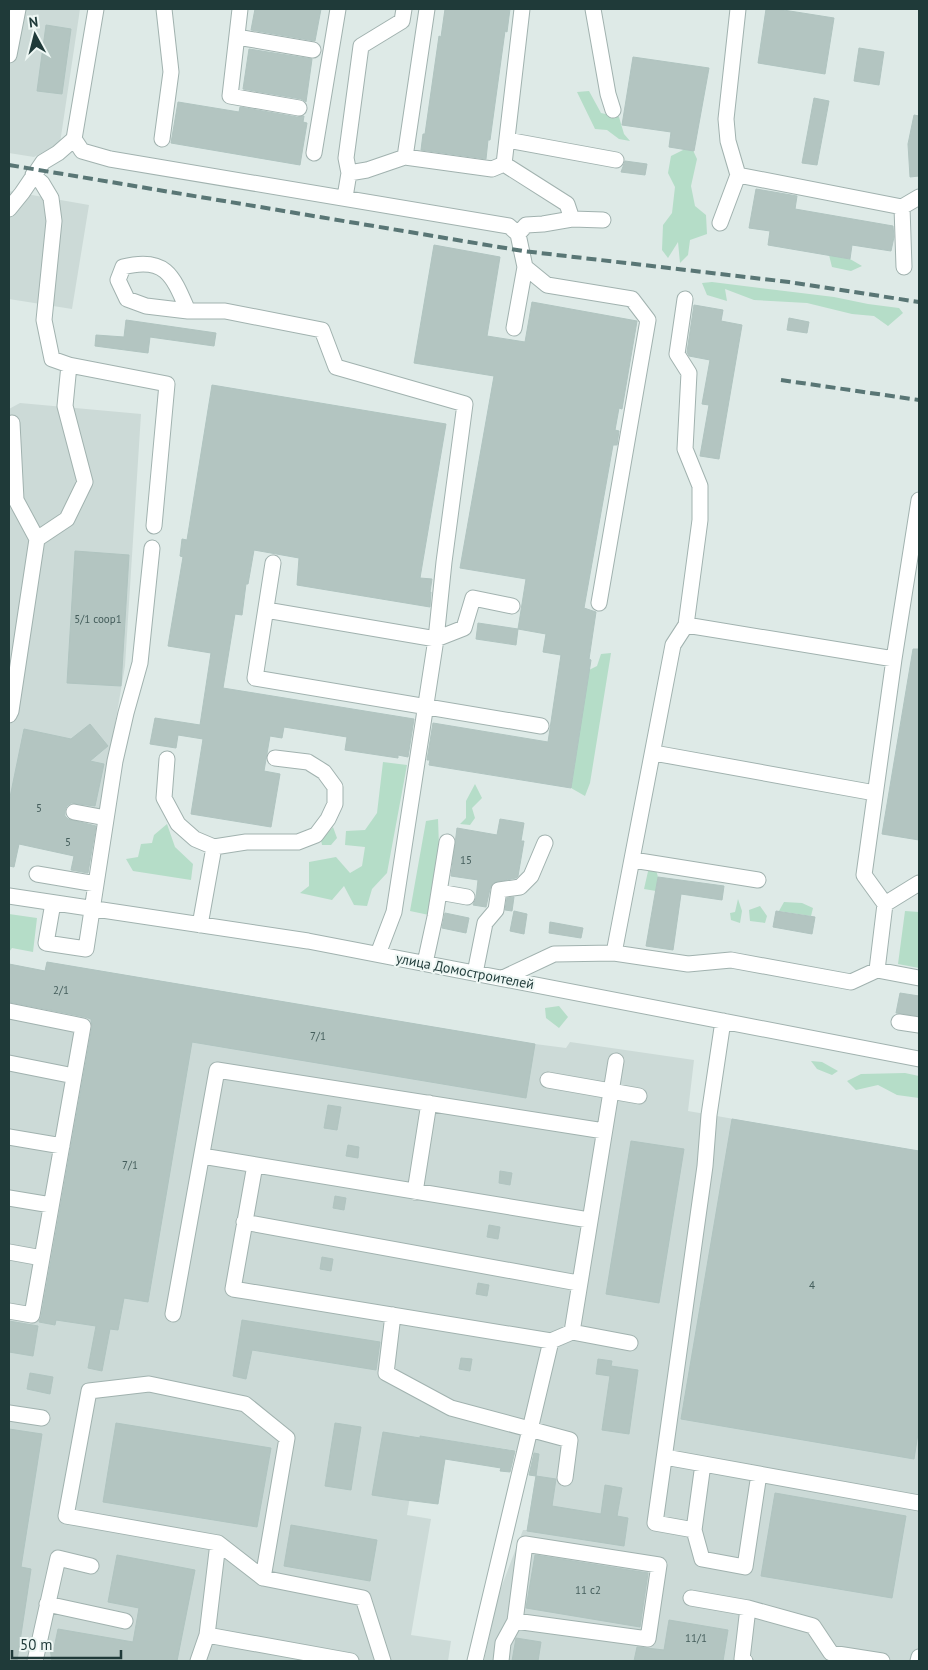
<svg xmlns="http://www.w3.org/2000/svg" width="928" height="1670" font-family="'PT Sans',sans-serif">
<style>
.built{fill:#ccdad7}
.green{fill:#b5ddc8}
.building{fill:#b3c5c1;stroke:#b0c4c0}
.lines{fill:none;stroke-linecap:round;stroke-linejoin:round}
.minor-casing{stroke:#a1b2af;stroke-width:17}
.minor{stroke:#fff;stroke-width:15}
.rail{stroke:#597675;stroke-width:4;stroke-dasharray:10 5;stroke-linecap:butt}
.labels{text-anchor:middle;stroke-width:4;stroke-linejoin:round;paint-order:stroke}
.number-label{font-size:11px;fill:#445d5b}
.street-label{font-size:14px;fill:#1f3a39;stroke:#eef7f4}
</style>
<rect width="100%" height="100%" fill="#deeae7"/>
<path class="built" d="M9 9H80L60 143 34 157 9 153Z
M9 191 89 205 72 309 9 299Z
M20 403 141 414 125 666 100 812 13 794 9 815V409Z
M47 962 535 1044 566 1048 570 1042 694 1060 688 1111 919 1151V1661H484L498 1596 523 1530H527L539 1454 420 1436 407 1515 431 1519 411 1635 451 1641 448 1661H9V964L45 971Z"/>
<path class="green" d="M589 91 601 113 619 117 624 134 630 141 619 139 607 130 595 129 577 92Z
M691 146 697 159 691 186 695 206 706 215 707 234 690 240 688 255 680 263 678 242 668 258 662 250 663 225 672 213 675 187 668 173 671 156Z
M829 255 850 259 862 266 851 271 832 267Z
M712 282 834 297 868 304 899 308 903 313 888 326 874 316 852 314 807 303 754 300 725 289 727 301 707 295 702 283Z
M611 653 590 783 585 796 571 788 589 670 597 666 601 654Z
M383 762 407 765 387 873 372 889 367 906 354 905 344 886 332 900 300 893 309 886V862L336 857 350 873 362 866 365 847 345 845 346 831 365 830 377 813Z
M475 784 482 798 472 808 475 818 470 825 460 824 466 818V801Z
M438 819 439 846 429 915 410 911 426 821Z
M167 824 175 847 193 864 191 880 133 871 126 859 138 857 141 844 152 843 154 835Z
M333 827 337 838 331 845H322L321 840Z
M649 867 656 870 658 877 656 891 644 889Z
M738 899 742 911 740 923 731 920 730 913 735 912Z
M784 902 802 903 813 908 811 916 779 911Z
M760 906 767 916 765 923 750 921 749 910Z
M905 911 919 912V968L898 964Z
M9 914 37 918 33 952 12 948 9 952Z
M559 1006 568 1017 559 1028 546 1018 545 1008Z
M811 1061 822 1062 838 1071 832 1075 817 1069Z
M905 1073 919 1076V1098L897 1095 878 1085 856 1090 847 1081 861 1074Z"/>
<path class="building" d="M255 9H321L315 41 251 30Z
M445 9H510L507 32 505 31 490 140H488L486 159 421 150 423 134H425L439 36 441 37Z
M766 9H777L834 18 825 74 758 63Z
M46 25 71 29 62 94 37 91Z
M859 48 884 52 879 85 854 81Z
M249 49 312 59 306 102 301 99 243 89Z
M633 57 709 68 694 151 669 147 671 132 622 125Z
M814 98 829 101 817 165 802 163Z
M178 102 239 112 240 107 297 117 304 116 303 122 307 123 300 165 171 143Z
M914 115 919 116V176L910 177 908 144Z
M625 161 647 164 645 175 621 172Z
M756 189 797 196 795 209 893 226 894 237 891 251 852 245 850 259 768 245 770 231 749 228Z
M434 245 500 257 487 336 525 342 532 302 637 321 622 409 619 408 615 430 619 431 617 445H613L584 608 596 612 589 659 591 660 571 788 429 765 430 760H427L433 723 548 742 561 655 543 652 546 634 518 629 526 579 460 568 494 376 414 363Z
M694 305 723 310 721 321 742 325 719 459 700 456 709 405 702 404 710 360 689 356 687 352Z
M789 318 809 322 807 333 787 330Z
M126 320 216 333 214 346 150 337 148 353 95 346 96 335 124 337Z
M212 385 446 424 420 578 432 579 430 592H431L430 607 297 585 299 558 254 550 248 584H246L242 615 235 614 223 688 414 719 408 757 398 755V758L345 750 347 737 284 727 282 738 270 736 264 771 280 774 271 827 191 814 203 739 178 735 176 748 150 744 155 718 200 725 211 653 168 646 183 557 180 556 182 539 187 540Z
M75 551 129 555 121 686 67 683Z
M478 623 518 629 516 645 476 639Z
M913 649H919V840L882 834Z
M90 724 108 746 90 761 104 764 95 806 71 803 67 806 65 811V816L68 819 96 826 88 873 71 870 74 856 19 844 14 867 9 866V802L24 729 71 739Z
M500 819 524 823 521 841H524L518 876 516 878 493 883 490 889 486 907 473 905 476 898 478 880 451 876 457 828 497 835Z
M658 877 724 886 722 900 681 894 673 950 646 946Z
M514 897 512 911 505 910 507 898Z
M514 911 527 914 524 934 510 931Z
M776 911 815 917 812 934 773 927Z
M445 913 469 918 466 933 442 928Z
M550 922 583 928 581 938 549 933Z
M47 962 535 1044 526 1098 192 1042 148 1302 124 1298 118 1330 110 1329 102 1371 88 1368 96 1326 56 1320 55 1325 39 1322 41 1317 92 1027 91 1019 85 1017 9 1002V964L45 971Z
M900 993 919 996V1016L896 1013Z
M328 1105 341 1107 337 1130 324 1128Z
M732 1119 919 1151V1427L914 1459 681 1419Z
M631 1141 684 1149 659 1303 606 1294Z
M348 1145 359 1147 358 1158 346 1156Z
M500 1171 512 1173 510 1185 499 1183Z
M335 1196 346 1198 344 1210 333 1208Z
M489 1225 500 1227 498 1239 487 1237Z
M322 1257 333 1259 331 1271 320 1269Z
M478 1283 489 1285 487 1296 476 1294Z
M242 1320 380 1342 376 1370 252 1350 246 1379 233 1376Z
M9 1321 38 1326 33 1356 9 1352Z
M461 1358 472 1359 470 1371 459 1369Z
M598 1359 612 1361 611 1366 638 1370 629 1434 602 1430 610 1376 596 1374Z
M30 1373 53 1377 50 1394 27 1389Z
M116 1423 271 1448 257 1527 103 1502Z
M335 1423 361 1427 351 1490 325 1486Z
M9 1429 42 1434 21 1567 31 1569 17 1661H9Z
M383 1432 420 1438V1436L515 1451 510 1472 500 1471 501 1468 445 1459 438 1504 398 1499 372 1495Z
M534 1453 539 1454 536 1476 529 1475Z
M536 1476 556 1479 552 1506 601 1514 605 1485 622 1488 617 1516 628 1518 624 1546 527 1531Z
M775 1493 906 1516 892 1598 761 1576Z
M291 1525 377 1540 370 1581 284 1566Z
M117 1555 195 1570 177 1661H52L50 1649 54 1648 58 1629 133 1642 139 1608 108 1602Z
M535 1555 648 1573 640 1627 526 1608Z
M669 1620 728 1630 723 1661H634L637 1647 664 1650Z
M516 1638 541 1642 538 1661H512Z"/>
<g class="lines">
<g class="minor-casing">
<path id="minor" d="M240 9 230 96 299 108
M427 9 405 157 492 169 504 164 522 9
M593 9 608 94 613 110
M237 37 313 50
M9 55 18 9
M74 139 82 151 110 159 509 226 518 234 525 267 547 285 632 299 648 320 599 603
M162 139 171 72 164 9
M507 140 616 160
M314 153 338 9
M504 164 567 204 572 219
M349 173 367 170 405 157
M33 175 42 183 51 198 54 221 44 320 52 359 69 365 167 384 154 526
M738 175 902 207 919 197
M345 197 349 173 346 158 361 46 402 21 404 9
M902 207 904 267
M9 209 22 193 43 162 58 153 74 139 96 9
M720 223 738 175 728 141 726 119 738 9
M518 234 526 225 543 224 572 219 603 220
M188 311C173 276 166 256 123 267L118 280 127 299 146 306 188 311H225L322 330 336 367 465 404 444 562 436 639 394 912 378 954
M514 328 525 267
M37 539 67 519 85 482 65 406 69 365
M273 563 255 678 541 726
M266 610 436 639 464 628 473 598 512 606
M686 625 894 659
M9 715 11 711 37 539 16 500 12 423
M654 753 875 793
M167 759 164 798 178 824 195 839 214 847 246 842H298L316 835 328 819 335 804V787L324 772 308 762 275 758
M74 812 106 818
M633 860 758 880
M37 874 96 884
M439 892 467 897
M9 896 308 941 919 1059
M53 903 46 943 86 949 115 761 126 713 140 663 152 548
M885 904 919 883
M200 925 214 847
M614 953 673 645 686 625 700 520V486L685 449 689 373 677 354 685 299
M425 963 435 917 447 842
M877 970 919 978
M475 973 485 923 496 910 499 890 520 887 531 876 545 843
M503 978 554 954 614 953 688 964 731 960 851 982 877 970 885 904 864 875 894 659 919 500
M9 1011 83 1026 32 1315 9 1311
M723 1021 709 1115 705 1166 655 1523 694 1530 702 1559 745 1567 759 1474
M899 1022 919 1025
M9 1063 74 1076
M548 1080 639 1096
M9 1137 62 1146
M202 1156 589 1220
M255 1165 233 1289 551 1341 572 1332 616 1061
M415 1192 429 1103
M9 1198 51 1205
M244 1222 578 1283
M9 1252 42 1258
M173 1314 217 1070 604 1131
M393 1315 386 1373 451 1408 570 1440 565 1478
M572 1332 630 1343
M9 1413 42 1418
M665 1457 919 1503
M694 1530 703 1464
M263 1578 287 1438 245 1404 149 1384 89 1391 66 1516 218 1543 263 1578 363 1598 383 1661
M691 1598 748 1608 813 1626 831 1653 882 1661
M47 1604 125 1621
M207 1635 351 1661
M35 1661 58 1558 91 1566
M198 1661 207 1635 218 1543
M475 1661 551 1341
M501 1661 503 1643 515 1621 525 1544 659 1565 648 1639 515 1621
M745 1661 742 1659 748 1608
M918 1661 919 1657"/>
</g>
<use href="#minor" class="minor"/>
<path class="rail" d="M9 165 523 251 789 282 919 302
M781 380 919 400"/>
</g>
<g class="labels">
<g class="number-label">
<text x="98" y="623">5/1 соор1</text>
<text x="39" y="812">5</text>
<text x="68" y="846">5</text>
<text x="466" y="864">15</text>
<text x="61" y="994">2/1</text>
<text x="318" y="1040">7/1</text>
<text x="130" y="1169">7/1</text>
<text x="812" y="1289">4</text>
<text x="588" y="1594">11 с2</text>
<text x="696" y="1642">11/1</text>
</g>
<g class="street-label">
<text transform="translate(465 971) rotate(11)" y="5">улица Домостроителей</text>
</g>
</g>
<rect width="928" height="1670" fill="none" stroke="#1f3a39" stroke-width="20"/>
<g transform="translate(35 35) rotate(353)" stroke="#eef7f4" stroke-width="4" paint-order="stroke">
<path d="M0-4L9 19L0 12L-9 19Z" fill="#1f3a39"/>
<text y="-8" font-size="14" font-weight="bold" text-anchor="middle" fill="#1f3a39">N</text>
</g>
<path d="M12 1650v8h109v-8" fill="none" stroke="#1f3a39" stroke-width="2.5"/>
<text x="20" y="1650" font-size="15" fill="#1f3a39" stroke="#eef7f4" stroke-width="4" paint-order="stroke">50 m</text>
</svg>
